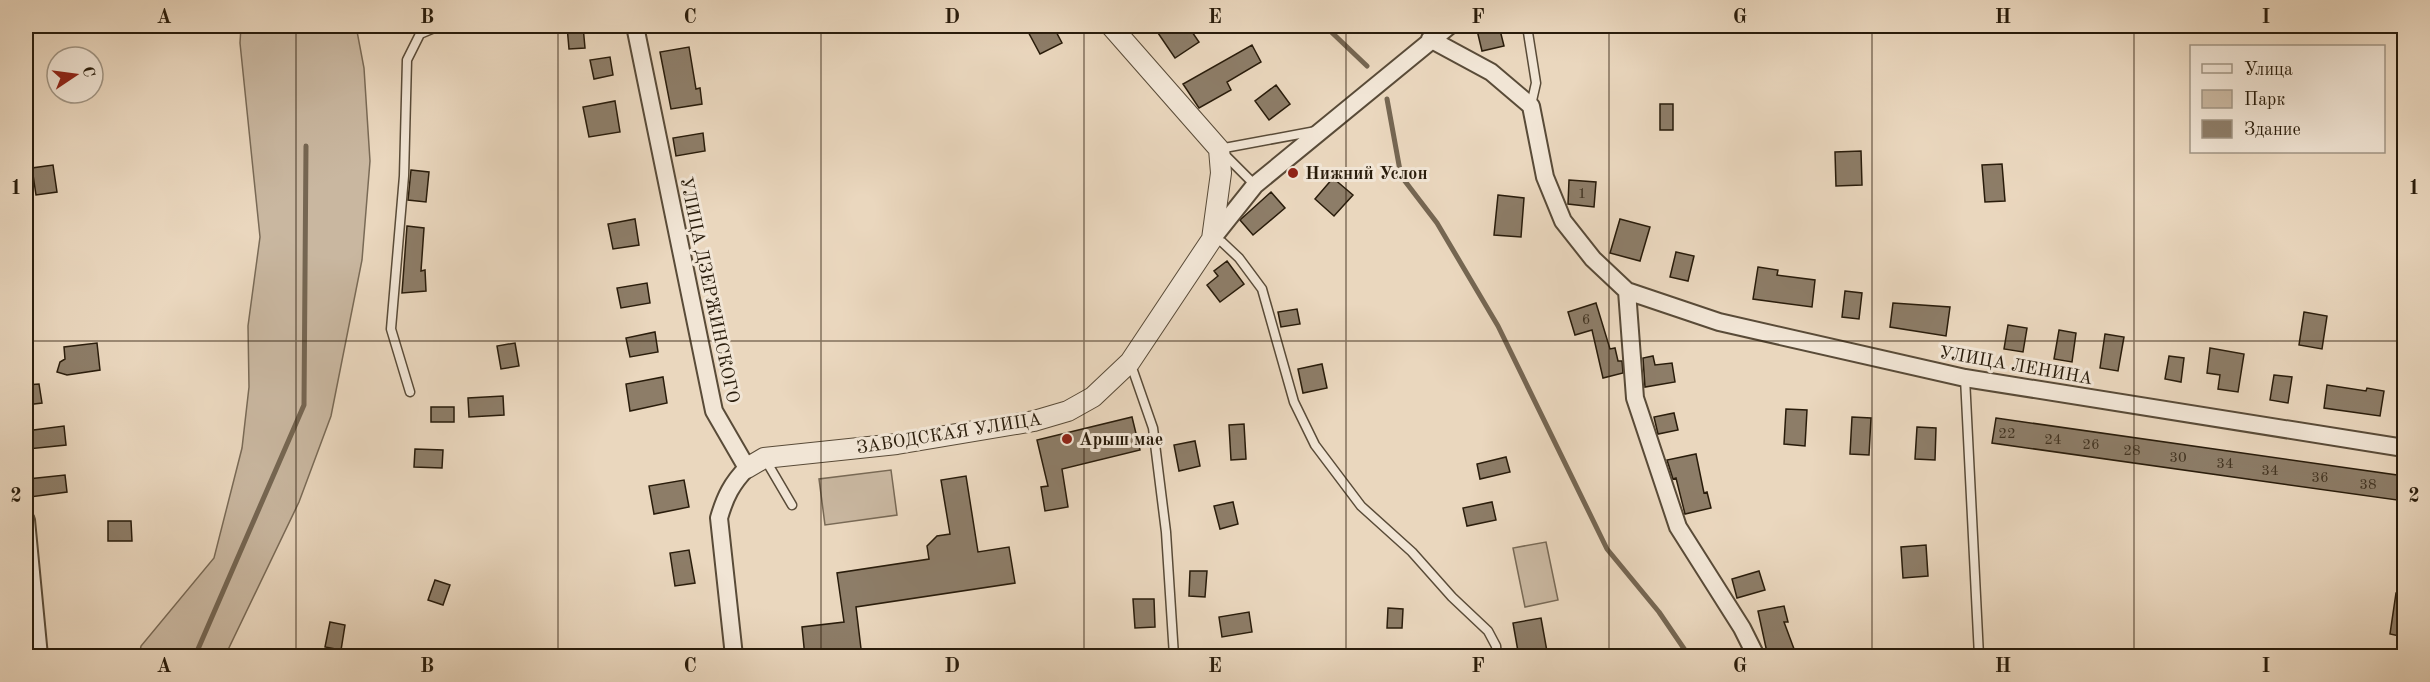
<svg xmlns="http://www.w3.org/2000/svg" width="2430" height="682" font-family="'Old Standard TT',serif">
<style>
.green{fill:#c9b7a0;stroke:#796a56;stroke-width:1.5}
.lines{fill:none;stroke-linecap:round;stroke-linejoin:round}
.stream{stroke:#756652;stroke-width:5}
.building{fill:#8d7d68;stroke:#291c0b;stroke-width:1.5}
.service-casing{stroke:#594b38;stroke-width:11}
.minor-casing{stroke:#594b38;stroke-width:20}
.tertiary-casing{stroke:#594b38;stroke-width:22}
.service{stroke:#f1e5d5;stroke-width:8}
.minor{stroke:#f1e5d5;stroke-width:16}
.tertiary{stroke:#f1e5d5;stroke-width:20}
.grid{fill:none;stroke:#291c0b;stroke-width:1.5;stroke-opacity:0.55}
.poi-dot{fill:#8f2418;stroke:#f1e5d5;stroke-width:2}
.labels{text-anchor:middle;stroke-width:6;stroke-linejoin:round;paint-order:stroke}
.number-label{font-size:15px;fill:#423422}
.poi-label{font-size:18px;font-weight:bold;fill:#291c0b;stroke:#f1e5d5;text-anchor:start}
.street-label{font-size:18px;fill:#291c0b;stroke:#f1e5d5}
.neatline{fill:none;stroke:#291c0b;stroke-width:2}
.grid-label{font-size:20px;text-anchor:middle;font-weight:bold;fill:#291c0b}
</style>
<rect width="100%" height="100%" fill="#ead7be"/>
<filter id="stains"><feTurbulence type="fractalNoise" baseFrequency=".00333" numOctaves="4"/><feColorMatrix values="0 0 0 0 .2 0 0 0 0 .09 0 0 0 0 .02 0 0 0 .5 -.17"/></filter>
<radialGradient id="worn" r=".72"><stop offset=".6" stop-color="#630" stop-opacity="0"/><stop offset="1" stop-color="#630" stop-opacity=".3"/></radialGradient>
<path class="green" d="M241 26H356L364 68 370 161 362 260 331 416 299 502 225 656H139L141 646 214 558 242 448 249 387 248 326 260 237 240 43Z
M891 470 897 515 825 525 819 479Z
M1546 542 1558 600 1525 607 1513 548Z"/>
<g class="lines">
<path class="stream" d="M1325 26 1367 66
M1387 99 1401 176 1437 223 1498 326 1607 549 1659 612 1689 656
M195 656 304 405 306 146"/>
</g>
<path class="building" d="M567 26H583L585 48 569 49Z
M1025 26H1053L1062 43 1040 54Z
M1170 26H1188L1199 42 1175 58 1158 33Z
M1476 26H1499L1504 46 1482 51Z
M1252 45 1261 62 1227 82 1231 90 1199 108 1183 84Z
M689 47 696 89 700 88 702 104 671 109 660 52Z
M610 57 613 75 594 79 590 60Z
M1276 85 1290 104 1269 120 1255 101Z
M615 101 620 132 589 137 583 107Z
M1660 104H1673V130H1660Z
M703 133 705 151 676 156 673 138Z
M1861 151 1862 185 1836 186 1835 152Z
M2002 164 2005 201 1985 202 1982 165Z
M53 165 57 192 36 195 32 168Z
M411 170 429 172 426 202 408 200Z
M1333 178 1353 195 1334 216 1315 199Z
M1569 180 1596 182 1594 207 1568 204Z
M1271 192 1285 208 1253 235 1240 220Z
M1498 195 1524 198 1521 237 1494 235Z
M635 219 639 245 613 249 608 224Z
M1620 219 1650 227 1640 261 1610 253Z
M407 226 424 228 421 271 425 270 426 291 402 293Z
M1676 252 1694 256 1688 281 1670 277Z
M1227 261 1244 284 1220 302 1207 285 1218 276 1214 271Z
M1758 267 1778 270 1777 275 1815 280 1812 307 1753 299Z
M647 283 650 303 621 308 617 288Z
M1845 291 1862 293 1859 319 1842 317Z
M1596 303 1610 349 1615 348 1618 361H1622L1623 373 1603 378 1592 330 1575 335 1568 312Z
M1893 303 1950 307 1946 336 1890 327Z
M1297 309 1300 324 1281 327 1278 312Z
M2304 312 2327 316 2322 349 2299 345Z
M2008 325 2027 328 2023 352 2004 349Z
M2059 330 2076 333 2072 362 2054 359Z
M655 332 658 352 630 357 626 338Z
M2105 334 2124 337 2118 371 2100 368Z
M97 343 100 370 67 375 57 372 60 362 65 359 64 347Z
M515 343 519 366 501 369 497 346Z
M2210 348 2244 354 2238 392 2218 389 2220 375 2207 373Z
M1653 356 1655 365 1672 363 1675 382 1645 387 1643 358Z
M2169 356 2184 358 2181 382 2165 379Z
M1322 364 1327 388 1303 393 1298 369Z
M2274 375 2292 377 2288 403 2270 400Z
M663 377 667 403 630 411 626 384Z
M39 384 42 403 26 405V385Z
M2327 385 2366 391 2367 388 2384 391 2380 416 2324 408Z
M503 396 504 415 469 417 468 398Z
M431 407H454V422H431Z
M1786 409 1807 410 1805 446 1784 444Z
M1674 413 1678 430 1658 434 1654 417Z
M1132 417 1140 450 1062 469 1068 507 1045 511 1041 487 1048 486 1037 440Z
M1852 417 1871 418 1869 455 1850 454Z
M1996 418 2404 476V501L1992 443Z
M1244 424 1246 459 1231 460 1229 425Z
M64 426 66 445 28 449 26 431Z
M1917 427 1936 428 1935 460 1915 459Z
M1195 441 1200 466 1179 471 1174 445Z
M415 449 443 450 442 468 414 467Z
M1696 454 1704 493 1707 492 1711 508 1685 514 1676 478 1673 479 1667 460Z
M1506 457 1510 472 1480 479 1477 464Z
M65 475 67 492 30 497 28 479Z
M966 476 978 552 1009 547 1015 583 856 607 862 657H805L802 627 844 622 837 573 929 559 927 546 937 536 950 534 941 480Z
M684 480 689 507 654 514 649 486Z
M1233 502 1238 524 1220 529 1214 506Z
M1492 502 1496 520 1467 526 1463 508Z
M108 521H131L132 541H108Z
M1926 545 1928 576 1903 578 1901 547Z
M689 550 695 583 675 586 670 553Z
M1190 571H1207L1205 597 1189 596Z
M1759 571 1765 590 1737 598 1732 579Z
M435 580 450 585 443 605 428 600Z
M2396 593 2404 594V637L2390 634Z
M1133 599H1154L1155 627 1135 628Z
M1784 606 1788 622H1784L1797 657H1768L1758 611Z
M1388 608 1403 609 1402 628H1387Z
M1249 612 1252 632 1222 637 1219 617Z
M1541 618 1548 657H1519L1513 623Z
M330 622 345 625 341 650 325 647Z"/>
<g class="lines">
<g class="service-casing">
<path id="service" d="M1527 26 1536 83 1531 105
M1255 185 1219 149 1316 131
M1212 239 1222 242 1239 258 1262 289 1294 402 1315 445 1361 506 1412 552 1452 597 1488 631 1496 646 1497 656
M1130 362 1153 428 1166 532 1174 656
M1965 378 1979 656
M410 392 391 329 404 176 407 60 420 34 439 26
M765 459 792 505"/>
</g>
<g class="minor-casing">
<path id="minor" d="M635 26 714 411 747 468C732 483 725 497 719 518L734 656
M1430 39 1491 72 1531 106 1545 177 1563 221 1593 259 1627 291 1719 322 1965 378 2404 448
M1212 239 1255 185 1449 26
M1627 291 1635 398 1678 527 1742 628 1756 656
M26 520 39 656"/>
</g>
<g class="tertiary-casing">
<path id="tertiary" d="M747 468 764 458 897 444 1034 421 1068 411 1093 397 1130 362 1212 239 1221 173 1219 149 1111 26"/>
</g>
<use href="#service" class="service"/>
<use href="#minor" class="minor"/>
<use href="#tertiary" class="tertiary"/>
</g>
<path class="grid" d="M296 26V656M558 26V656M821 26V656M1084 26V656M1346 26V656M1609 26V656M1872 26V656M2134 26V656M26 341H2404"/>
<g class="poi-dot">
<circle cx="1293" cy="173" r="6"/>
<circle cx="1067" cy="439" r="6"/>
</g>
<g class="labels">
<g class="number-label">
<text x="1582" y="198">1</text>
<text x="1586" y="324">6</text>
<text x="2007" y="438">22</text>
<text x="2053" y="444">24</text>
<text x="2091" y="449">26</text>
<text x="2132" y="455">28</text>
<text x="2178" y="462">30</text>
<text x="2225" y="468">34</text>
<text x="2270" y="475">34</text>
<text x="2320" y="482">36</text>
<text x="2368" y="489">38</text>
</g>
<g class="poi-label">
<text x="1305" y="179">Нижний Услон</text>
<text x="1079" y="445">Арыш мае</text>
</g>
<g class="street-label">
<text transform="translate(710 290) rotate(78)" y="6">УЛИЦА ДЗЕРЖИНСКОГО</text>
<text transform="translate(2016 365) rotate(10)" y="6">УЛИЦА ЛЕНИНА</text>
<text transform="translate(949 433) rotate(-9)" y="6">ЗАВОДСКАЯ УЛИЦА</text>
</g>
</g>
<rect width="2430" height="682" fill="none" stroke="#ead7be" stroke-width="66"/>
<rect x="2190" y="45" width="195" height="108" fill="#f1e5d5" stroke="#a19584" stroke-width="1.5"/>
<rect x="2202" y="64" width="30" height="9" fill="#f1e5d5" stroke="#a19584" stroke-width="1.5"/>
<text x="2244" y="75" font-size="18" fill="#291c0b">Улица</text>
<rect x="2202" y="90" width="30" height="18" fill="#c9b7a0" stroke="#a19584" stroke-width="1.5"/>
<text x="2244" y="105" font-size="18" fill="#291c0b">Парк</text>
<rect x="2202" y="120" width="30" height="18" fill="#8d7d68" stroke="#a19584" stroke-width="1.5"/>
<text x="2244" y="135" font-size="18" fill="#291c0b">Здание</text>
<g transform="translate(75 75) rotate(77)"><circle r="28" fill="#f1e5d5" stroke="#a19584" stroke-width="1.5"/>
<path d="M0-4.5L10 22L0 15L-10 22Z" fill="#8f2418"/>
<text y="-9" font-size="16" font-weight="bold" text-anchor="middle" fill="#291c0b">С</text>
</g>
<rect x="33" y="33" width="2364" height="616" class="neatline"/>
<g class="grid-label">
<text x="164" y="23">A</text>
<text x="427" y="23">B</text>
<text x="690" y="23">C</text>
<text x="952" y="23">D</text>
<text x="1215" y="23">E</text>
<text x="1478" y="23">F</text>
<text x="1740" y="23">G</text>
<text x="2003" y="23">H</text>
<text x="2266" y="23">I</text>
<text x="16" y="194">1</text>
<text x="2414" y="194">1</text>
<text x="16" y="502">2</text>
<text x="2414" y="502">2</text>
<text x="164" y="672">A</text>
<text x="427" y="672">B</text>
<text x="690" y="672">C</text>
<text x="952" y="672">D</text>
<text x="1215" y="672">E</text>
<text x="1478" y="672">F</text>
<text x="1740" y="672">G</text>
<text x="2003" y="672">H</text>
<text x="2266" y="672">I</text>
</g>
<rect width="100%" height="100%" filter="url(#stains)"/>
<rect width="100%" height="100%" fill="url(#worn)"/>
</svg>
